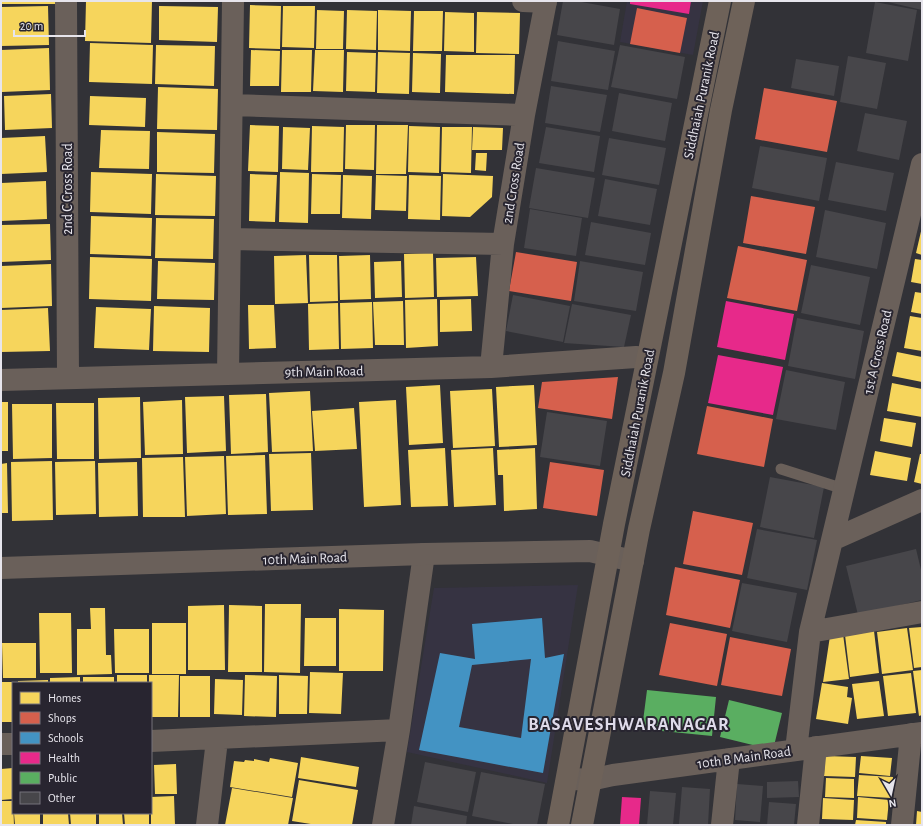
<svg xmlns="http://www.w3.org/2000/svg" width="923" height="826" font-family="'Alegreya Sans',sans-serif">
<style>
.built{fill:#363342}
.homes{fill:#f6d55c}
.shops{fill:#d6604d}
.schools{fill:#4393c3;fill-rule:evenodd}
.health{fill:#e7298a}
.public{fill:#5aae61}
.building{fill:#47464a}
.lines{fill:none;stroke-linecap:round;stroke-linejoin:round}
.service{stroke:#6a605a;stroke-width:11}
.minor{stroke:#6a605a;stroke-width:22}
.tertiary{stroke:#6a605a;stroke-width:22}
.secondary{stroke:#6e6259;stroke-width:22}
.labels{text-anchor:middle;stroke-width:4;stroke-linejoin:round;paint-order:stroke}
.street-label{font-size:14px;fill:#e7e5ec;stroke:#282530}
.district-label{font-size:18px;font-weight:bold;letter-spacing:1px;fill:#dfdbea;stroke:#282530}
</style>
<rect width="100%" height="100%" fill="#323237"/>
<path class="built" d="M627 1H703L693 55 620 42Z
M578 585 547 783 407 752 434 588Z"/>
<path class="homes" d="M1 1H56V4H1Z
M86 1H152L151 43 85 41Z
M250 5 281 6 280 49 249 48Z
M48 6 49 45 1 46V7Z
M159 6 218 7 217 42 159 40Z
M283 6H315L314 48 282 47Z
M317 10 344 11 343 49H316Z
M347 10 377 11 376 50 346 49Z
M378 10 411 11 410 51 378 50Z
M414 11H443L442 51H413Z
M445 12 474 13V52L444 51Z
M477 12 520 13 519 54 476 53Z
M90 43 153 45 152 84 89 82Z
M156 45 215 46 214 86 155 84Z
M49 48 50 90 2 92 1 50Z
M251 50 280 51 279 86H250Z
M282 50H312L311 92H281Z
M315 50H344L343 92 313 91Z
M347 52 376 53 375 92 346 91Z
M378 52 410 53 409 94 377 93Z
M413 53 441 54 440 93 412 92Z
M446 55H515L514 94 445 92Z
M158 87 218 89 217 130 157 129Z
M51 94 52 128 5 130 4 96Z
M90 96 146 98 145 127 89 125Z
M250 125 279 126 278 172 248 171Z
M346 125H375L374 170 345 169Z
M377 125H408L406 174H376Z
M312 126 344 127 343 172H311Z
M409 126 440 127 439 173 408 172Z
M283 127 310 128 308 170 282 169Z
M442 127H472L471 173 441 172Z
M473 127 503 128 502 150H472Z
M101 130 150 131 149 169 99 168Z
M157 132 215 134 214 173 157 172Z
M45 136 47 172 1 174V138Z
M476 153H487L486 171 475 170Z
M91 172 152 174 151 214 90 212Z
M280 172 309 173 308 223 279 222Z
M156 174 216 176 215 216 155 215Z
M250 174 277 175 275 222 249 221Z
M312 174 341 175 340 214H311Z
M443 174 493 176 492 197 470 217 442 216Z
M343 175 372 176 371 219 342 218Z
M376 175 407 176 406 211 375 210Z
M409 175 441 176 440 220 408 219Z
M46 181 47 219 1 221V183Z
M91 216 152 218 151 256 90 254Z
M156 218 214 219 213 259 155 258Z
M50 224 51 260 1 262V225Z
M922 227V255L916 253Z
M433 253 434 297 405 298 404 254Z
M306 255 308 303 275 304 274 256Z
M309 255H337L338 301 310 302Z
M370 255 371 299 340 300 339 256Z
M90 257 152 259 151 301 89 299Z
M476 257 478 296 437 297 436 258Z
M915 259 922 260V284L911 282Z
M158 261 215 263 214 300 157 299Z
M401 261 402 297 375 298 374 262Z
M51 264 52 306 1 308V266Z
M915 292 922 293V314L911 312Z
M437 299 438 346 406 348 405 300Z
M471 299 472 331 440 332V300Z
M403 301 404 345H375L373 302Z
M372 302 373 348 341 349 340 303Z
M338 303 339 349 309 350 308 304Z
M248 305H274L276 348 249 349Z
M154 306 210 308 209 352 153 351Z
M96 307 151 309 149 350 94 348Z
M48 308 50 351 1 352V310Z
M910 316 922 318V351L904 348Z
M897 352 922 357V382L892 376Z
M892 383 922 389V417L887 411Z
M440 385 443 443 409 445 406 387Z
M534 385 537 445 499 447 496 387Z
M492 389 495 446 453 448 450 391Z
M310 391 313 451 272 452 269 393Z
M266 394 268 452 231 454 229 395Z
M224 396 226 451 187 453 185 397Z
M140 397 141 458 99 459 98 398Z
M182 400 183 454 145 455 143 402Z
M396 400 401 505 364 507 359 402Z
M1 402H8V451H1Z
M56 403H94V459H57Z
M12 404H52V458L13 459Z
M354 408 357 449 315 451 312 411Z
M884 418 916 423 912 447 880 441Z
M445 448 448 506 411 507 408 450Z
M493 448 496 505 454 507 451 450Z
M535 448 537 509 504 511 503 475H498L497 450Z
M875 451 911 458 907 481 870 475Z
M311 453 313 510 271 511 269 454Z
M920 454H922V484L914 482Z
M265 455 267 514 228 515 226 456Z
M224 456 226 514 187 516 185 457Z
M183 457 185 517H143L142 458Z
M52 461 53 520 12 521 11 462Z
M95 461 96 514 56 515 55 462Z
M137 462 138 516 99 517 98 463Z
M7 463 8 513H1V464Z
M265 604H301L300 673 264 672Z
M224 605 225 670H188V606Z
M229 605 262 606V672H228Z
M90 608H105L106 655H111L112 674 77 675V629H91Z
M339 609 384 610 383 671H339Z
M39 613H71L72 673H40Z
M305 618H336V666H304Z
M152 623H186V674H152Z
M922 627V667L914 668 909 628Z
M907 628 913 670 882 674 877 632Z
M114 629H149V673H115Z
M874 631 879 673 850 677 845 635Z
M843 634 849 679 823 682 830 636Z
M2 643H36V678H3Z
M922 670V715L919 716 913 671Z
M310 672 343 673 341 714 309 713Z
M911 673 916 713 888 716 883 676Z
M117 675H147V683H117Z
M149 675H179L178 717H151V683H149Z
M245 675 277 676 276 717 244 716Z
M279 675 308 676 307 714H279Z
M180 676H210V717H180Z
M80 677V683H50V678Z
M83 677H114V683H83Z
M215 679 243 680 242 715 214 714Z
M48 680V683H18V681Z
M879 681 884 716 857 719 852 684Z
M1 682H16L13 683V722H1Z
M822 683 848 687 847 697 852 698 848 724 816 719Z
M825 756 856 757 855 777 824 776Z
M861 756 892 758 890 776 859 773Z
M301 757 359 767 356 787 298 778Z
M270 758 298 763 292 797 230 787 234 761 244 762 245 760 254 761V759L269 762Z
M176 764 177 794H155L154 765Z
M13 768V799L1 800V769Z
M859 775 893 777 891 798 857 796Z
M826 778 854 779V798L825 797Z
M299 780 358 790 352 825H317L292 821Z
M232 788 293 798 288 825H225Z
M174 796 175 825H151V797Z
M858 797 889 800 887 820 857 818Z
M823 798 854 800 853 820 822 819Z
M1 801H13L14 825H1Z
M917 811 922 812V825H916Z
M14 813H40V825H15Z
M43 813H68L69 825H43Z
M70 813H96V825H71Z
M99 813H122L123 825H99Z
M124 813H149V825H125Z
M856 820 886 822V825H855Z"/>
<path class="shops" d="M637 8 687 18 680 53 630 44Z
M764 88 837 101 827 152 755 139Z
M751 196 815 207 806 254 743 243Z
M738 246 807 260 797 311 727 298Z
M516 252 577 262 571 301 509 291Z
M618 377 612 419 538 408 542 382Z
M707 406 773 419 764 467 697 454Z
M550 462 604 470 597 516 543 508Z
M693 511 753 523 742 575 683 564Z
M675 567 740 580 730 628 666 615Z
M670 623 727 634 717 686 659 675Z
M730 637 791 649 782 696 721 685Z"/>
<path class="schools" d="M542 618 545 658 564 654 543 773 419 750 440 653 475 659 472 624ZM531 659 521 738 459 727 472 665Z"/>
<path class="health" d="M630 1H691L689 14 630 4Z
M726 301 794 314 785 360 717 347Z
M718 355 783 367 773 415 708 403Z
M622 797 641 798 639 825H620Z"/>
<path class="public" d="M647 690 716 697 712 736 642 729Z
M729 700 782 713 773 750 720 737Z"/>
<path class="building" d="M563 1H576L620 9 614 45 557 35Z
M888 1H922V10L888 2Z
M875 2 917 10 908 61 866 53Z
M558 41 615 51 608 90 551 81Z
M620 45 685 57 677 99 611 87Z
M848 56 886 63 877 109 840 102Z
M796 59 839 66 834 96 791 88Z
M551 86 607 95 600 132 545 123Z
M619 93 672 103 665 141 612 131Z
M865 113 907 121 899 160 857 151Z
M546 127 600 136 594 172 539 163Z
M609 138 666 148 659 185 602 175Z
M760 146 827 158 819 201 752 188Z
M836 162 894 173 886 211 828 200Z
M536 168 595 178 588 218 529 208Z
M605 179 657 189 650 225 598 216Z
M530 209 582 218 576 256 524 248Z
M825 210 886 223 877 269 816 257Z
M591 222 651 233 645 265 585 255Z
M580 261 643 272 636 311 574 301Z
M811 265 870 277 860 325 801 313Z
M513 295 570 306 563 342 506 331Z
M572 304 631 315 624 347 564 343Z
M797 318 864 331 855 379 788 366Z
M786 370 845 382 836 430 776 419Z
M547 412 607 421 600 466 540 457Z
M770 477 824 487 814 538 760 527Z
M757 529 817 540 807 590 747 578Z
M916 549 922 574V600L858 615 846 566Z
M742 583 797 593 787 642 732 631Z
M425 762 476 772 468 812 417 802Z
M481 772 545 784 537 825H518L472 816Z
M798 781 799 797 767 798V782Z
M737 784 763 786 760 822 735 820Z
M682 787 710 789 708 825 679 824Z
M650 791 676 793 673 825H647Z
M769 802 796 804 794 825H767Z
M414 806 467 816 466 825H411Z"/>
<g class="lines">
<path class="service" d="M781 469 844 489"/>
<path class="minor" d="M66 1 68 377
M523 1 546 2
M232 105 524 115
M230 239 503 244
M491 367 503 244 524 115 546 1
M228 374 233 1
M1 380 491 367 636 357 647 358
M832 540 922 500
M810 632 922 612
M151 741 399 730 424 554
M1 744H13
M796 750 810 632 922 164
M573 779 590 780 613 775 922 733
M207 825 217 740
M383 825 399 730
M722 825 729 759
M808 825 816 747
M902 825 911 734"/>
<path class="tertiary" d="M1 568 424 554 590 551 633 561"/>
<path class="secondary" d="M558 825 614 524 720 1
M582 825 639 529 674 373 721 110 744 1"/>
</g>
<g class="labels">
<g class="street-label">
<text transform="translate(701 95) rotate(-78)" y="5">Siddhaiah Puranik Road</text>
<text transform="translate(513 183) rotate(-81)" y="5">2nd Cross Road</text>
<text transform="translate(67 189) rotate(-90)" y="5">2nd C Cross Road</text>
<text transform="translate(877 352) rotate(-77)" y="5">1st A Cross Road</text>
<text transform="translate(324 371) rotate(-1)" y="5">9th Main Road</text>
<text transform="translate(637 413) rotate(-79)" y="5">Siddhaiah Puranik Road</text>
<text transform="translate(305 558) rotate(-2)" y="5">10th Main Road</text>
<text transform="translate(744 757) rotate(-8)" y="5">10th B Main Road</text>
</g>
<g class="district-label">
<text x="629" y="730">BASAVESHWARANAGAR</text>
</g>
</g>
<rect width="923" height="826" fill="none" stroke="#e7e5ec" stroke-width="4"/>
<rect x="12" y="682" width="140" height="132" fill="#282530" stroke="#74727b"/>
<rect x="20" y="692" width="20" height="12" fill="#f6d55c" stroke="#74727b"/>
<text x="48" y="702" font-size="12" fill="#e7e5ec">Homes</text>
<rect x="20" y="712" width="20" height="12" fill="#d6604d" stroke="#74727b"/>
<text x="48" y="722" font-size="12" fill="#e7e5ec">Shops</text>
<rect x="20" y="732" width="20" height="12" fill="#4393c3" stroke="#74727b"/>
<text x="48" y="742" font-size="12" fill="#e7e5ec">Schools</text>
<rect x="20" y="752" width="20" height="12" fill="#e7298a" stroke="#74727b"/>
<text x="48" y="762" font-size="12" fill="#e7e5ec">Health</text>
<rect x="20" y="772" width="20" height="12" fill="#5aae61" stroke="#74727b"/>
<text x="48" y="782" font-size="12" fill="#e7e5ec">Public</text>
<rect x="20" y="792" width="20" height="12" fill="#47464a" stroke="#74727b"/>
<text x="48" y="802" font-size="12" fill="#e7e5ec">Other</text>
<g transform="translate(891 794) rotate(171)" stroke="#282530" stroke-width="3" paint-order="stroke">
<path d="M0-3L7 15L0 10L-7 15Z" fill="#e7e5ec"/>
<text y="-6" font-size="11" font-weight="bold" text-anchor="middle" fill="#e7e5ec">N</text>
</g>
<path d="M14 30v6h71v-6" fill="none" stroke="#e7e5ec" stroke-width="2"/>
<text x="20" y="30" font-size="12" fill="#e7e5ec" stroke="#282530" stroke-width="3" paint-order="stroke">20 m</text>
</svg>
